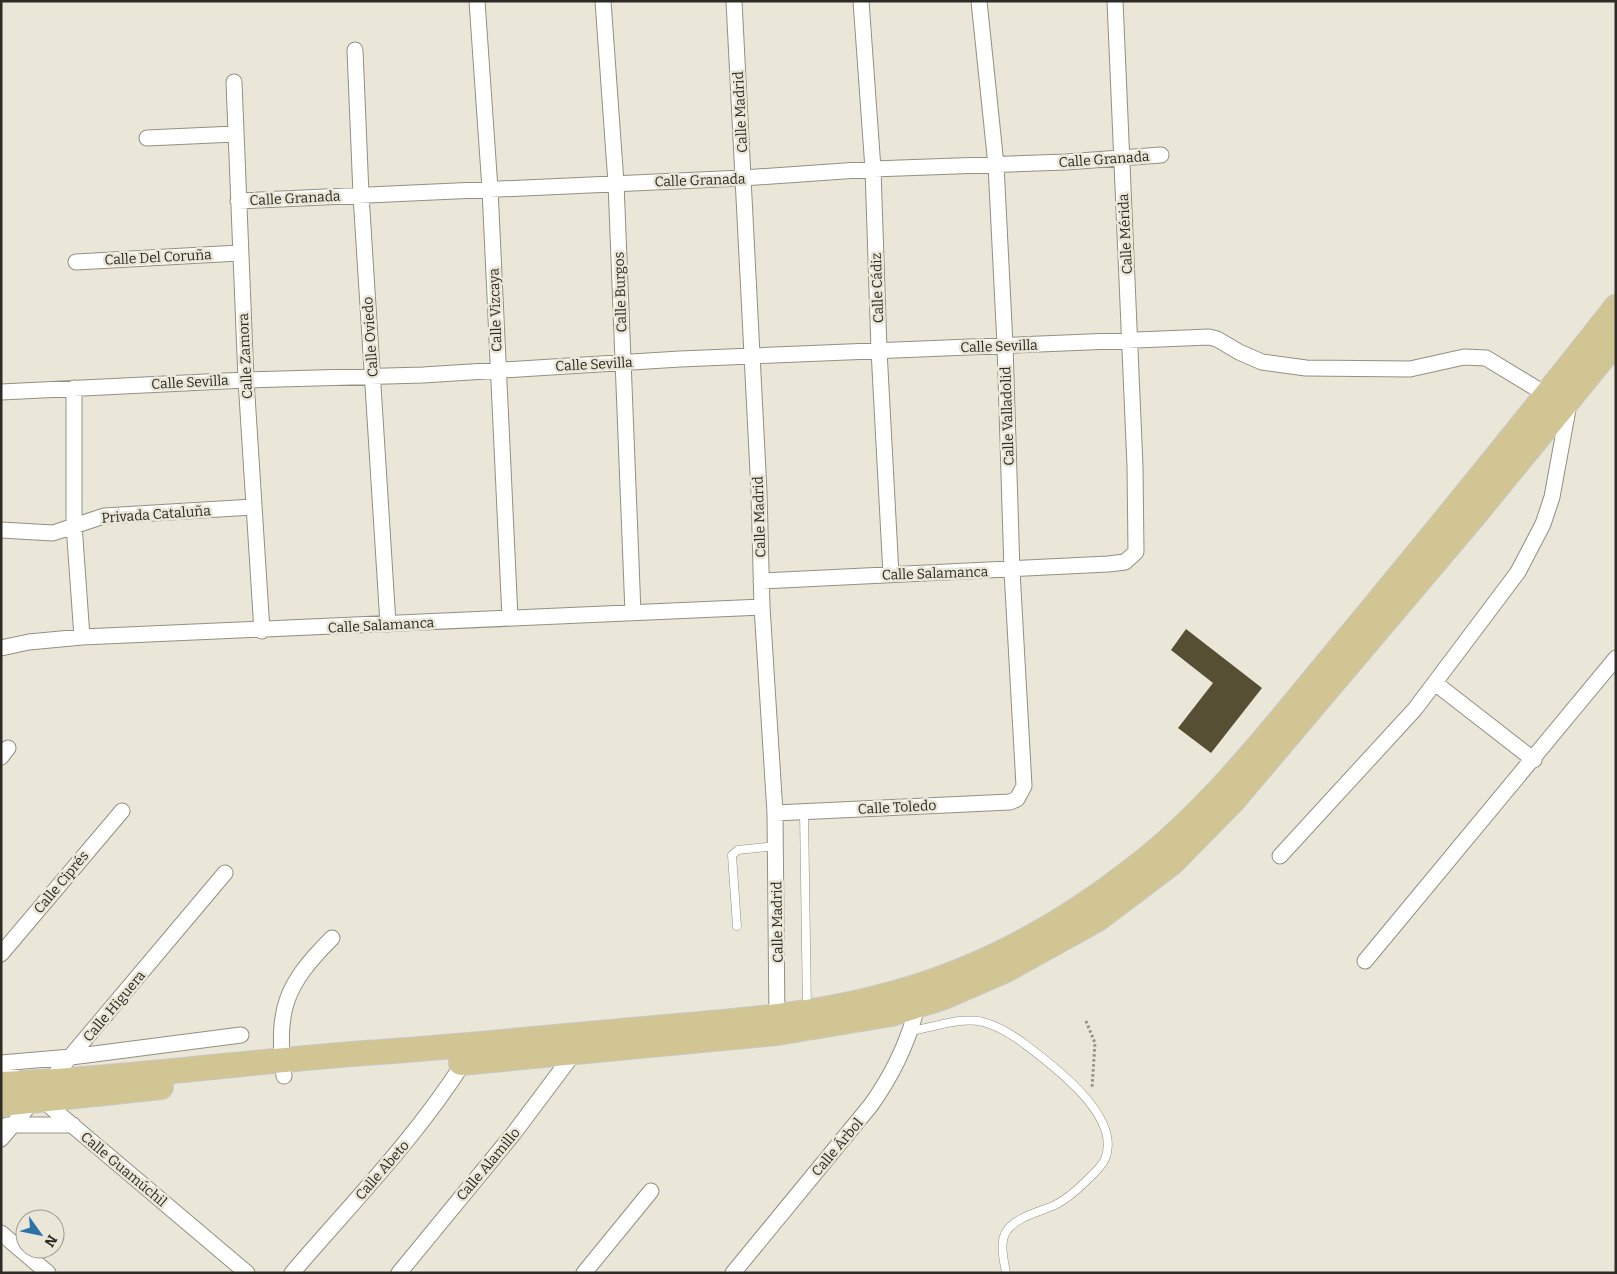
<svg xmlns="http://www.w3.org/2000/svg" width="1617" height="1274" font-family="Bitter,serif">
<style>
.building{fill:#564f34}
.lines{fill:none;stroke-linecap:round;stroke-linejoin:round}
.service-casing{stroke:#939082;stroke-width:9}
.minor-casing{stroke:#939082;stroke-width:17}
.primary-casing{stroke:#c8c8c6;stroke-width:26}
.path{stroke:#949287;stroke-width:3;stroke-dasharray:2.5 2.5;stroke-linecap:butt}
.service{stroke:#fff;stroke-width:8}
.minor{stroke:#fff;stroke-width:15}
.primary{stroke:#d1c593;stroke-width:24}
.labels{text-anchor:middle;stroke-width:5;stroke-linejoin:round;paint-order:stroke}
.street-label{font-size:14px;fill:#2c2b25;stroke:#eae7d8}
</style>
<rect width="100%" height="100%" fill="#eae7d8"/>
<path class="building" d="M1186 629 1262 688 1211 753 1178 728 1213 683 1171 650Z"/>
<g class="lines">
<g class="service-casing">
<path id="service" d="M804 812 807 1010
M737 926 732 855 738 850 776 846
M911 1031C963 1021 975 1009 1022 1042 1051 1064 1123 1116 1105 1159 1101 1168 1092 1175 1085 1182 1076 1191 1067 1199 1055 1205 1040 1212 1015 1217 1006 1232 999 1244 1004 1260 1006 1273"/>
</g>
<g class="minor-casing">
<path id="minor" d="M477 1 490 189 510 618
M603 1 616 183 633 613
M734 1 759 492 762 607 775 813 777 1024
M861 1 873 169 879 350 891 575
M355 50 361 195 388 624
M234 82 246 380 262 631
M147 138 235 134
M238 201 743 178 873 169 1066 162 1161 155
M76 262 239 253
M74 388V525L82 637
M1 392 246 380 423 375 680 359 1209 337 1217 339 1239 352 1262 362 1306 368 1410 369 1464 357 1486 358 1547 395
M1 530 53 533 104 516 253 507
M761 581 1108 564 1125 562 1136 552 1135 466 1115 1
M1 648 29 642 82 637 762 607
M1435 683 1534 760
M1 757 8 748
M775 813 1010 802 1017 799 1024 786 1012 571 1005 345 996 165 979 1
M1280 856 1415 709 1518 572 1543 524 1552 497 1569 404
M1 954 122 811
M1365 961 1616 658
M1 1063 71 1057 241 1035
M1 1065 247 1273
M284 1076C276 1009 285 985 332 938
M7 1125H73
M1 1139 225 873
M1 1233 48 1273
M292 1273C351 1204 415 1139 464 1062
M399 1273 514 1133 574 1053
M584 1273 651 1191
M733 1273 871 1105C893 1074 908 1043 917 1007"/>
</g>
<g class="primary-casing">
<path id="primary" d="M461 1063 777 1033 891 1014 944 997 1006 970 1098 919 1172 863 1232 802 1473 517 1616 342
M1 1084C123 1079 244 1062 365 1053 454 1047 543 1038 633 1030 716 1022 799 1018 880 997 973 974 1060 927 1135 868 1215 806 1279 721 1344 643 1436 532 1527 420 1616 307
M1 1104 161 1087"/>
</g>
<path class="path" d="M1086 1021 1095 1043 1092 1088"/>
<use href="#service" class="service"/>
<use href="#minor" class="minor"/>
<use href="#primary" class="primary"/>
</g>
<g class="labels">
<g class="street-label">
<text transform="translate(740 112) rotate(-93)" y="5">Calle Madrid</text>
<text transform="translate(1104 159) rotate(-4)" y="5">Calle Granada</text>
<text transform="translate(700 180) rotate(-2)" y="5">Calle Granada</text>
<text transform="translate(295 198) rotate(-3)" y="5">Calle Granada</text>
<text transform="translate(1125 234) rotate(-93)" y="5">Calle Mérida</text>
<text transform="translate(158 257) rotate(-3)" y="5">Calle Del Coruña</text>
<text transform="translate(877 288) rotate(-92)" y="5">Calle Cádiz</text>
<text transform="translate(620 292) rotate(-92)" y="5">Calle Burgos</text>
<text transform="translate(495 310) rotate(-92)" y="5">Calle Vizcaya</text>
<text transform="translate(370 337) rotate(-94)" y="5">Calle Oviedo</text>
<text transform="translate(999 346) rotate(-2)" y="5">Calle Sevilla</text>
<text transform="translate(245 356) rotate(-93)" y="5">Calle Zamora</text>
<text transform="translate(594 364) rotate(-3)" y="5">Calle Sevilla</text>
<text transform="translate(190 382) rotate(-3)" y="5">Calle Sevilla</text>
<text transform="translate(1007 416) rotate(-92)" y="5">Calle Valladolid</text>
<text transform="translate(156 514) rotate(-4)" y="5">Privada Cataluña</text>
<text transform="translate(759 517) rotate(-92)" y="5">Calle Madrid</text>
<text transform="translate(935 573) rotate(-2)" y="5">Calle Salamanca</text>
<text transform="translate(381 625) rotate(-3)" y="5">Calle Salamanca</text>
<text transform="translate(897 807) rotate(-3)" y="5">Calle Toledo</text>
<text transform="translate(61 882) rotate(-50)" y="5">Calle Ciprés</text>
<text transform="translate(777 922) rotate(-91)" y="5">Calle Madrid</text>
<text transform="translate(114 1006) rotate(-50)" y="5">Calle Higuera</text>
<text transform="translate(837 1147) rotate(-50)" y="5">Calle Árbol</text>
<text transform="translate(488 1164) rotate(-50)" y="5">Calle Alamillo</text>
<text transform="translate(124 1169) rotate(40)" y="5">Calle Guamúchil</text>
<text transform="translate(382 1170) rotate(-49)" y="5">Calle Abeto</text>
</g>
</g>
<rect width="1617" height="1274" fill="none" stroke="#2c2b25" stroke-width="5"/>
<g transform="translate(40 1234) rotate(123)"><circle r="24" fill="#eae7d8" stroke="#9e9c90"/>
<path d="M0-4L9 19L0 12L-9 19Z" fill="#2d71a6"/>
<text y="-8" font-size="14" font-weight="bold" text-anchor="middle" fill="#2c2b25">N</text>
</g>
</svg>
